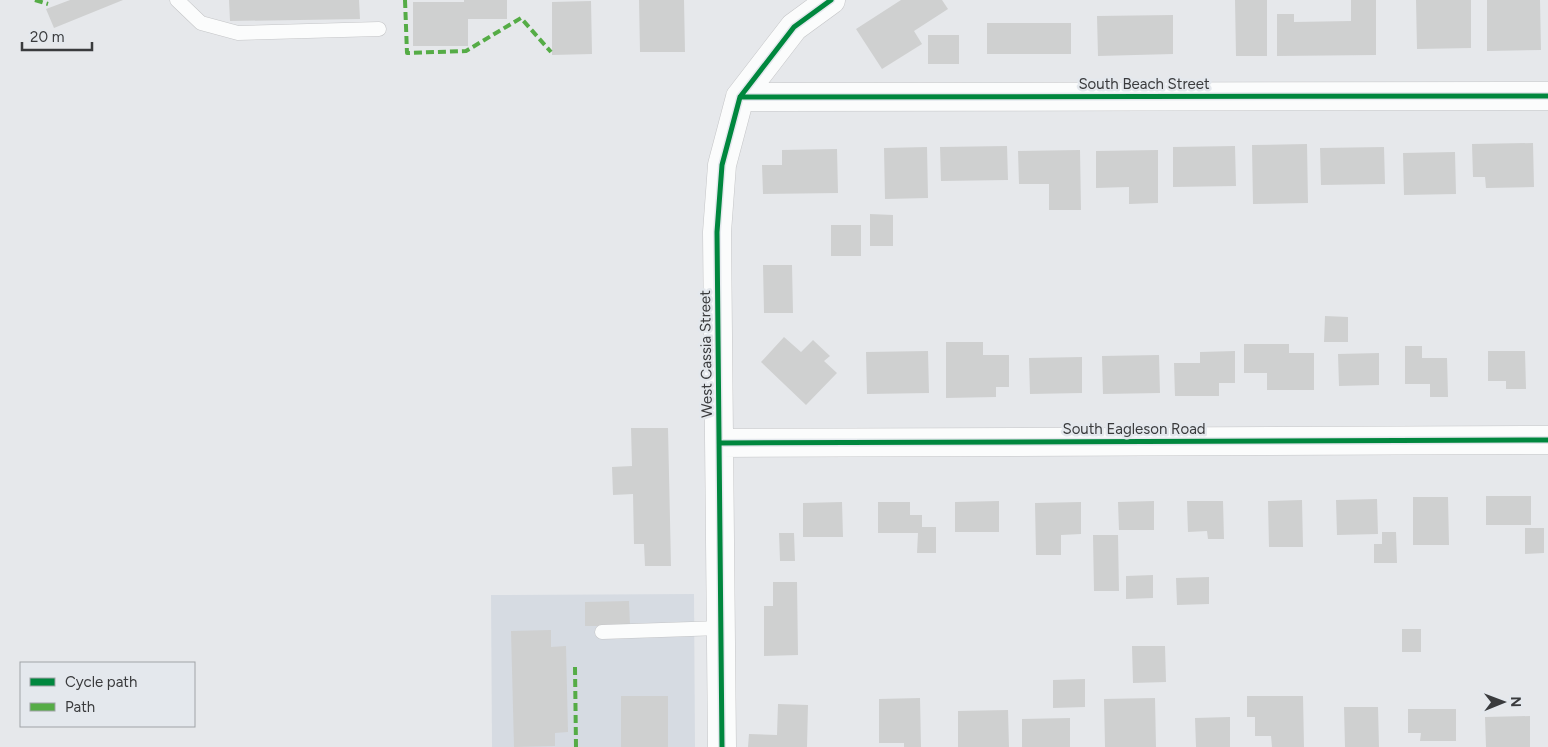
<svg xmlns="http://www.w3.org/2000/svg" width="1548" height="747" font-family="Figtree,sans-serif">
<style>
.built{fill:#d6dbe2}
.building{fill:#cfd0d0}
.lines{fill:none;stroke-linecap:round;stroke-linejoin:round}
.lane-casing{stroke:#c4c5c7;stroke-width:15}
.street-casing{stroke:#c4c5c7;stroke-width:29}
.lane{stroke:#fbfcfc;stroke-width:14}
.street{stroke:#fbfcfc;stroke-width:28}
.quiet{stroke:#55ac46;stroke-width:4;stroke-dasharray:8 4;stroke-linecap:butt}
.cycleway-casing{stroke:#e4e8ed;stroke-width:8}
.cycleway{stroke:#00873e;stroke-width:5}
.labels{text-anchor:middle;stroke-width:5;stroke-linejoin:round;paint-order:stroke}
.street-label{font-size:15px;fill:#3a3b3d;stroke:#e4e8ed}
</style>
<rect width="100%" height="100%" fill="#e6e8eb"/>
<path class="built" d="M694 594 695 747H492L491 595Z"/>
<path class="building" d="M70 0H123L54 28 46 9Z
M229 0H359L360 19 230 21Z
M464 0H507V19H468V46H413V2H464Z
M639 0H684L685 52H640Z
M901 0H942L948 9 914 31 922 44 882 69 856 29Z
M1235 0H1267V56H1236Z
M1351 0H1376V55L1277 56V14H1294V22L1351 21Z
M1416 0H1471V48L1417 49Z
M1487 0H1540L1541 50 1487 51Z
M591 1 592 54 552 55V2Z
M1173 15V54L1098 56 1097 16Z
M987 23H1071V54H987Z
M928 35H959V64H928Z
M1533 143 1534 187 1486 188 1485 177H1473L1472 144Z
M1307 144 1308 203 1253 204 1252 145Z
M1007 146 1008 180 941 181 940 147Z
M1235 146 1236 186 1173 187V147Z
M927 147 928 198 885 199 884 148Z
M1384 147 1385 184 1321 185 1320 148Z
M837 149 838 193 763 194 762 165H782V150Z
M1080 150 1081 210H1049V184H1019L1018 151Z
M1158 150V203L1129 204V187L1096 188V151Z
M1455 152 1456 194 1404 195 1403 153Z
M870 214 893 215V246H870Z
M831 225H861V256H831Z
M763 265H792L793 313H764Z
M1325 316 1348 317V342H1324Z
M784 337 801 352 813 340 830 356 824 361 837 373 806 405 761 362Z
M946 342H983V355H1009V387H996V397L946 398Z
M1244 344H1289V353H1314V390H1267V373H1244Z
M1405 346H1422V358H1447L1448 397H1430V384H1405Z
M928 351 929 393 867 394 866 352Z
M1235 351V383H1219V396H1175L1174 363H1200V352Z
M1488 351H1525L1526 389H1506V381H1488Z
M1379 353V385L1339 386 1338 354Z
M1159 355 1160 393 1103 394 1102 356Z
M1082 357V393L1030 394 1029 358Z
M631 428H668L671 566H645L644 544H634L633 494 613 495 612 467 632 466Z
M1486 496H1531V525H1486Z
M1413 497H1448L1449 545H1413Z
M1377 499 1378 534 1337 535 1336 500Z
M1302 500 1303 547H1269L1268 501Z
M999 501V532H955V502Z
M1154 501V530H1119L1118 502Z
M1187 501H1223L1224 539H1208L1207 531 1188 532Z
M842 502 843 537H803V503Z
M878 502H910V515H922V527H936V553H917L918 533H878Z
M1081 502V534L1061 535V555H1036L1035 503Z
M1525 528H1544V553L1525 554Z
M1382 532H1396L1397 563H1374V544H1382Z
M779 533H794L795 561H780Z
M1093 535H1118L1119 591H1094Z
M1153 575V598L1126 599V576Z
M1209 577V604L1177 605 1176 578Z
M773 582H797L798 655 764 656V606H773Z
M629 601 630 626H585V602Z
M1402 629H1421V652H1402Z
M551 630V647L566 646 568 732 555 733V746L514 747 511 631Z
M1132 646H1165L1166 682 1133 683Z
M1085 679V707L1053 708V680Z
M621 696H668V747H621Z
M1247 696H1303L1304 747H1272L1271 736H1255V717H1247Z
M920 698 921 747H904V743H879V699Z
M1155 698 1156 747H1105L1104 699Z
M778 704 808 705 807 747H748L749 734 777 735Z
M1344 707H1378L1379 747H1345Z
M1408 709H1456V741H1420L1421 733H1408Z
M1008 710 1009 747H958V711Z
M1530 716V747H1486L1485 717Z
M1230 717V747H1196L1195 718Z
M1070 718V747H1022V719Z"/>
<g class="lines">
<g class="lane-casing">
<path id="lane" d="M177 0 201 23 238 33 379 29
M602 632 721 628"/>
</g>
<g class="street-casing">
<path id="street" d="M740 97 1548 96
M720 443 1548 440
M722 747 717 232 722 165 740 97 794 27 831 0"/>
</g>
<use href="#lane" class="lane"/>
<use href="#street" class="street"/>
<path class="quiet" d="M35 0 48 4
M405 0 407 53 466 51 521 18 551 52
M575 667 576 747"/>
<g class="cycleway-casing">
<path id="cycleway" d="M740 97 1548 96
M720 443 1548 440
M722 747 717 232 722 165 740 97 794 27 831 0"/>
</g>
<use href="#cycleway" class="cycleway"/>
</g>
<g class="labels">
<g class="street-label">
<text x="1144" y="89">South Beach Street</text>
<text transform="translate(706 354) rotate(-91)" y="5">West Cassia Street</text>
<text x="1134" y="434">South Eagleson Road</text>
</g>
</g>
<rect x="20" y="662" width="175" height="65" fill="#e4e8ed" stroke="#a0a3a7"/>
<rect x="30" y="678" width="25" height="8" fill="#00873e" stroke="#a0a3a7"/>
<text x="65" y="687" font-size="15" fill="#3a3b3d">Cycle path</text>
<rect x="30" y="703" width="25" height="8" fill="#55ac46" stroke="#a0a3a7"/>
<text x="65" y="712" font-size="15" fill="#3a3b3d">Path</text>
<g transform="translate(1503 702) rotate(89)" stroke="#e4e8ed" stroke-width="4" paint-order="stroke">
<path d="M0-4L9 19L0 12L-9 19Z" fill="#3a3b3d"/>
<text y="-8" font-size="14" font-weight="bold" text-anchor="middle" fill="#3a3b3d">N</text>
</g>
<path d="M22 42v8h70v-8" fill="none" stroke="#3a3b3d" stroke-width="2.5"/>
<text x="30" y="42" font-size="15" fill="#3a3b3d" stroke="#e4e8ed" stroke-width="4" paint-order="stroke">20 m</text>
</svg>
